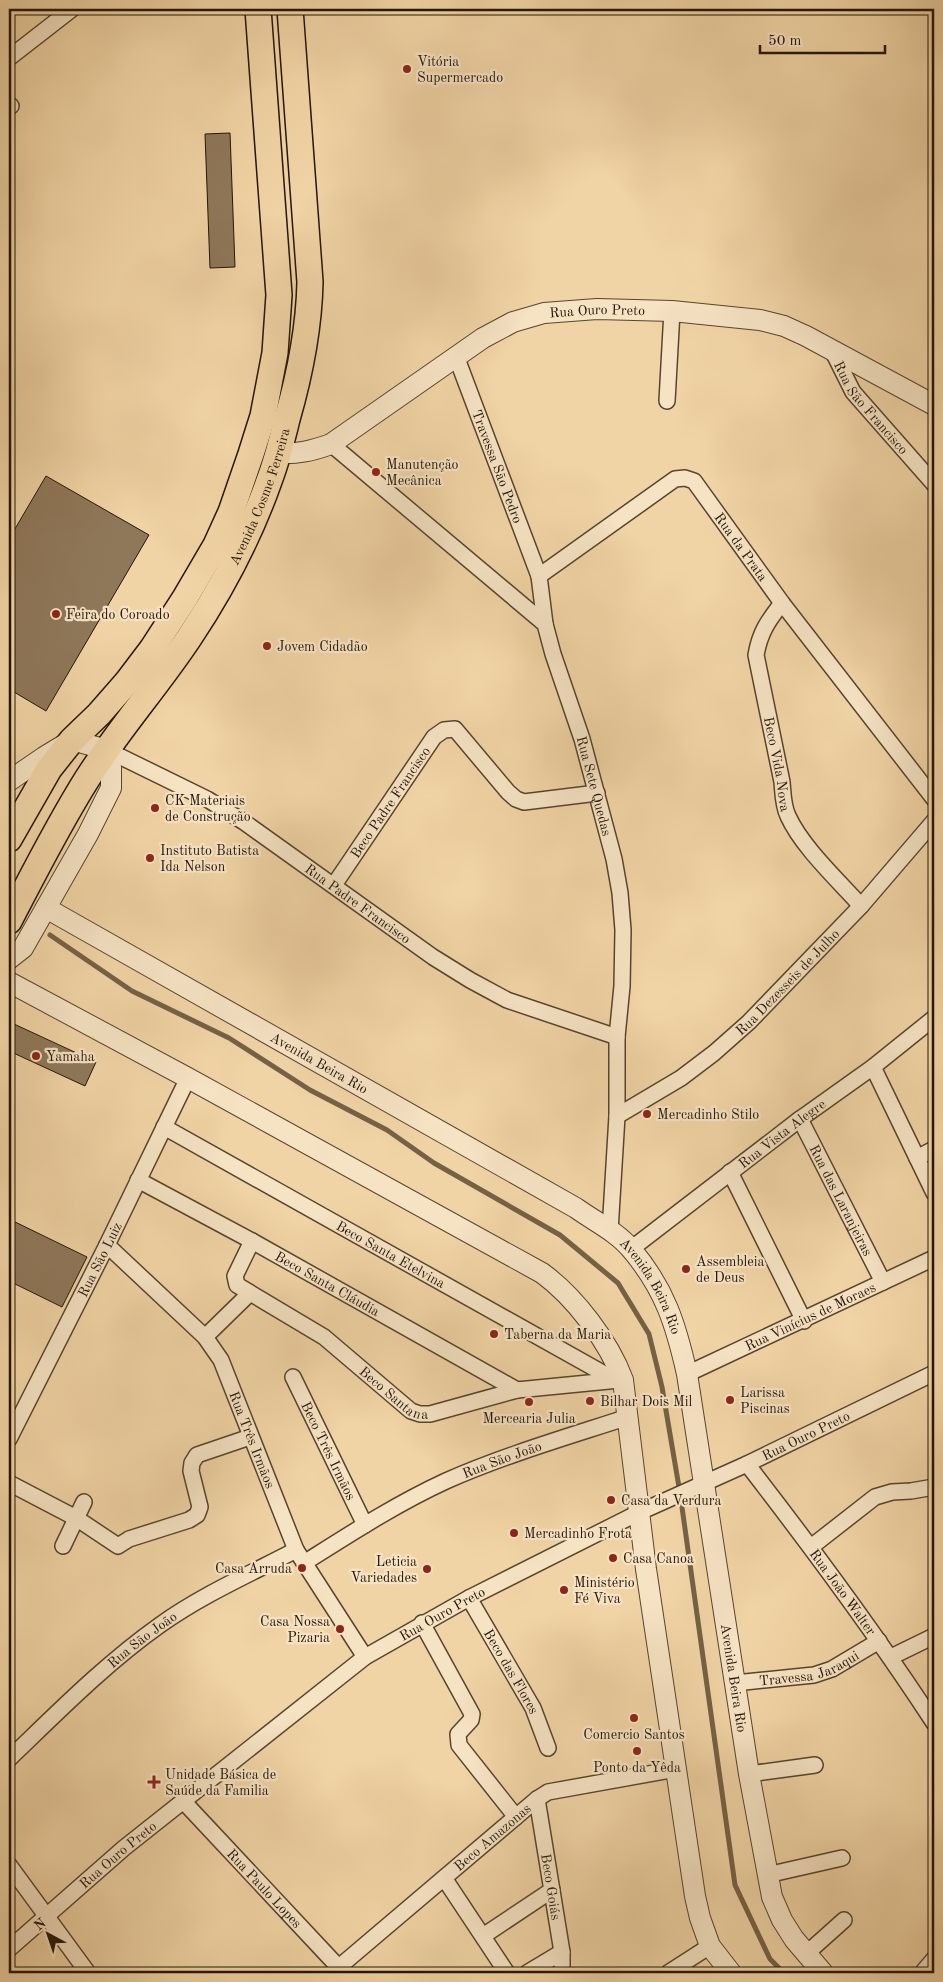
<svg xmlns="http://www.w3.org/2000/svg" width="943" height="1982" font-family="'Old Standard TT',serif">
<style>
.lines{fill:none;stroke-linecap:round;stroke-linejoin:round}
.stream{stroke:#756146;stroke-width:5}
.building{fill:#8f785a;stroke:#241508}
.minor-casing{stroke:#57452f;stroke-width:18}
.tertiary-casing{stroke:#57452f;stroke-width:22}
.primary-casing{stroke:#241508;stroke-width:28}
.minor{stroke:#f6e3c4;stroke-width:15}
.tertiary{stroke:#f6e3c4;stroke-width:20}
.primary{stroke:#f1d4a5;stroke-width:25}
.poi-dot{fill:#8f2418;stroke:#f6e3c4;stroke-width:2}
.labels{text-anchor:middle;stroke-width:4.5;stroke-linejoin:round;paint-order:stroke}
.poi-label{font-size:14px;fill:#241508;stroke:#f6e3c4;text-anchor:start}
.street-label{font-size:14px;fill:#241508;stroke:#f6e3c4}
</style>
<rect width="100%" height="100%" fill="#f1d4a5"/>
<filter id="stains"><feTurbulence type="fractalNoise" baseFrequency=".004" numOctaves="4"/><feColorMatrix values="0 0 0 0 .2 0 0 0 0 .09 0 0 0 0 .02 0 0 0 .5 -.17"/></filter>
<radialGradient id="worn" r=".72"><stop offset=".6" stop-color="#630" stop-opacity="0"/><stop offset="1" stop-color="#630" stop-opacity=".3"/></radialGradient>
<g class="lines">
<path class="stream" d="M50 935 132 991 229 1038 310 1090 387 1130 434 1163 560 1235 618 1283 649 1334 662 1387 680 1493 735 1885 770 1959 784 1973"/>
</g>
<path class="building" d="M230 133 235 267 210 268 205 134Z
M46 476 149 535 46 711 9 689V539Z
M14 1024 96 1062 85 1086 9 1051V1037Z
M9 1219 87 1257 62 1307 9 1281Z"/>
<g class="lines">
<g class="minor-casing">
<g id="minor">
<path d="M9 58 72 9"/>
<path d="M9 104 11 106"/>
<path id="s1" d="M832 350 853 392 934 484"/>
<path id="s2" d="M456 356 539 576"/>
<path d="M667 401 672 311"/>
<path id="s3" d="M331 444 545 624 553 654 582 739 614 859 620 893 623 930 622 986 617 1037V1116L610 1231"/>
<path id="s4" d="M782 603C768 621 760 632 756 655L782 782C783 793 783 806 788 816 802 847 838 880 861 906"/>
<path id="s5" d="M545 624 539 576 675 479 685 478 694 481 782 603 934 799"/>
<path id="s6" d="M107 750 207 799 244 822 433 957 470 980 507 1000 617 1037"/>
<path id="s7" d="M334 885 434 737 444 730 455 729 508 792 516 799 524 802 597 793"/>
<path d="M873 1067 934 1193"/>
<path id="s8" d="M617 1116 681 1078 714 1053 749 1022 861 906 934 821"/>
<path id="s9" d="M800 1119 883 1282"/>
<path id="s10" d="M164 1127 617 1381"/>
<path d="M917 1158 934 1149"/>
<path d="M730 1172 804 1321"/>
<path id="s11" d="M138 1180 252 1241 517 1390"/>
<path id="s12" d="M252 1241 235 1276 237 1285 324 1337 411 1411 420 1414H430L517 1390 619 1380"/>
<path id="s13" d="M107 1245 205 1337 221 1360 296 1550 365 1657"/>
<path id="s14" d="M631 1249 800 1119 873 1067 934 1018"/>
<path d="M205 1337 249 1294"/>
<path id="s15" d="M687 1374 934 1258"/>
<path id="s16" d="M293 1377 365 1525"/>
<path id="s17" d="M9 1439 107 1245 188 1078"/>
<path id="s18" d="M747 1464C812 1548 876 1634 934 1723"/>
<path d="M9 1483 76 1518 118 1546 129 1539 189 1520 197 1515 200 1507 191 1471 192 1463 197 1455 250 1437"/>
<path d="M63 1546 84 1502"/>
<path d="M811 1547 875 1497 892 1492 911 1491 934 1487"/>
<path id="s19" d="M304 1563C350 1534 396 1504 446 1481 505 1455 567 1437 628 1417"/>
<path id="s20" d="M469 1598 533 1708 548 1748"/>
<path d="M422 1623 472 1714 471 1720 458 1734 459 1745 516 1817"/>
<path d="M891 1657 934 1636"/>
<path id="s21" d="M735 1683 814 1675 832 1669 879 1641"/>
<path id="s22" d="M9 1759C57 1713 105 1664 160 1625 202 1595 250 1574 296 1550"/>
<path d="M749 1774 815 1765"/>
<path id="s23" d="M537 1799 562 1952V1973"/>
<path id="s24" d="M184 1802 344 1973"/>
<path d="M9 1865 88 1973"/>
<path d="M767 1875 842 1858"/>
<path d="M444 1878 507 1973"/>
<path d="M483 1936 552 1890"/>
<path id="s25" d="M9 1949 124 1848 365 1657 469 1598 640 1512 747 1464 934 1373"/>
<path d="M806 1954 844 1920"/>
<path id="s26" d="M339 1967 537 1799 548 1792 676 1769"/>
<path d="M527 1973 562 1952"/>
<path d="M668 1973 710 1946"/>
<path d="M922 1973 934 1959"/>
</g>
</g>
<g class="tertiary-casing">
<g id="tertiary">
<path id="s27" d="M278 453C298 454 312 451 331 444L483 338 513 322 544 313 597 309 672 311 760 320 784 326 806 336 934 405"/>
<path d="M9 781 44 757 72 740 107 750 111 767V788L88 834 23 948 9 959"/>
<path id="s28" d="M46 908 576 1208C594 1221 617 1232 631 1249 665 1289 676 1325 687 1374L749 1774 772 1897 782 1920 794 1939 823 1973"/>
<path d="M9 982 188 1078 542 1273C575 1297 609 1342 623 1380L646 1569 695 1896 700 1918 710 1946 731 1973"/>
</g>
</g>
<g class="primary-casing">
<g id="primary">
<path d="M9 839 49 769 72 740 99 714 127 682 152 649 185 598 216 545 231 512 251 454 263 416 275 353 279 295 258 9"/>
<path id="s29" d="M9 921C34 873 58 825 87 779 118 730 157 686 189 638 221 590 250 535 269 481 277 460 282 440 287 419 300 374 309 329 310 282L290 9"/>
</g>
</g>
<use href="#minor" class="minor"/>
<use href="#tertiary" class="tertiary"/>
<use href="#primary" class="primary"/>
</g>
<g class="poi-dot">
<circle cx="407" cy="69" r="5"/>
<circle cx="376" cy="472" r="5"/>
<circle cx="56" cy="614" r="5"/>
<circle cx="267" cy="646" r="5"/>
<circle cx="155" cy="808" r="5"/>
<circle cx="150" cy="858" r="5"/>
<circle cx="36" cy="1056" r="5"/>
<circle cx="647" cy="1114" r="5"/>
<circle cx="686" cy="1269" r="5"/>
<circle cx="494" cy="1334" r="5"/>
<circle cx="730" cy="1400" r="5"/>
<circle cx="590" cy="1401" r="5"/>
<circle cx="529" cy="1402" r="5"/>
<circle cx="611" cy="1500" r="5"/>
<circle cx="514" cy="1533" r="5"/>
<circle cx="613" cy="1558" r="5"/>
<circle cx="302" cy="1568" r="5"/>
<circle cx="427" cy="1569" r="5"/>
<circle cx="564" cy="1590" r="5"/>
<circle cx="340" cy="1629" r="5"/>
<circle cx="634" cy="1718" r="5"/>
<circle cx="637" cy="1751" r="5"/>
<path d="M151.5 1774.5h5v5h5v5h-5v5h-5v-5h-5v-5h5z"/>
</g>
<g class="labels">
<g class="poi-label">
<text x="417" y="66">Vitória<tspan x="417" dy="16">Supermercado</tspan></text>
<text x="386" y="469">Manutenção<tspan x="386" dy="16">Mecânica</tspan></text>
<text x="66" y="619">Feira do Coroado</text>
<text x="277" y="651">Jovem Cidadão</text>
<text x="165" y="805">CK Materiais<tspan x="165" dy="16">de Construção</tspan></text>
<text x="160" y="855">Instituto Batista<tspan x="160" dy="16">Ida Nelson</tspan></text>
<text x="46" y="1061">Yamaha</text>
<text x="657" y="1119">Mercadinho Stilo</text>
<text x="696" y="1266">Assembleia<tspan x="696" dy="16">de Deus</tspan></text>
<text x="504" y="1339">Taberna da Maria</text>
<text x="740" y="1397">Larissa<tspan x="740" dy="16">Piscinas</tspan></text>
<text x="600" y="1406">Bilhar Dois Mil</text>
<text x="529" y="1423" text-anchor="middle">Mercearia Julia</text>
<text x="621" y="1505">Casa da Verdura</text>
<text x="524" y="1538">Mercadinho Frota</text>
<text x="623" y="1563">Casa Canoa</text>
<text x="417" y="1566" text-anchor="end">Leticia<tspan x="417" dy="16">Variedades</tspan></text>
<text x="292" y="1573" text-anchor="end">Casa Arruda</text>
<text x="574" y="1587">Ministério<tspan x="574" dy="16">Fé Viva</tspan></text>
<text x="330" y="1626" text-anchor="end">Casa Nossa<tspan x="330" dy="16">Pizaria</tspan></text>
<text x="634" y="1739" text-anchor="middle">Comercio Santos</text>
<text x="637" y="1772" text-anchor="middle">Ponto da Yêda</text>
<text x="165" y="1779">Unidade Básica de<tspan x="165" dy="16">Saúde da Familia</tspan></text>
</g>
<g class="street-label">
<text dy="5" stroke="none"><textPath href="#s27" startOffset="359">Rua Ouro Preto</textPath></text>
<text dy="5" stroke="none"><textPath href="#s1" startOffset="70">Rua São Francisco</textPath></text>
<text dy="5" stroke="none"><textPath href="#s2" startOffset="118">Travessa São Pedro</textPath></text>
<text dy="5" stroke="none"><textPath href="#s29" startOffset="495">Avenida Cosme Ferreira</textPath></text>
<text dy="5" stroke="none"><textPath href="#s5" startOffset="316">Rua da Prata</textPath></text>
<text dy="5" stroke="none"><textPath href="#s4" startOffset="170">Beco Vida Nova</textPath></text>
<text dy="5" stroke="none"><textPath href="#s3" startOffset="449">Rua Sete Quedas</textPath></text>
<text dy="5" stroke="none"><textPath href="#s7" startOffset="100">Beco Padre Francisco</textPath></text>
<text dy="5" stroke="none"><textPath href="#s6" startOffset="295">Rua Padre Francisco</textPath></text>
<text dy="5" stroke="none"><textPath href="#s8" startOffset="218">Rua Dezesseis de Julho</textPath></text>
<text dy="5" stroke="none"><textPath href="#s28" startOffset="314">Avenida Beira Rio</textPath></text>
<text dy="5" stroke="none"><textPath href="#s14" startOffset="190">Rua Vista Alegre</textPath></text>
<text dy="5" stroke="none"><textPath href="#s9" startOffset="91">Rua das Laranjeiras</textPath></text>
<text dy="5" stroke="none"><textPath href="#s10" startOffset="260">Beco Santa Etelvina</textPath></text>
<text dy="5" stroke="none"><textPath href="#s17" startOffset="201">Rua São Luiz</textPath></text>
<text dy="5" stroke="none"><textPath href="#s11" startOffset="216">Beco Santa Cláudia</textPath></text>
<text dy="5" stroke="none"><textPath href="#s28" startOffset="720">Avenida Beira Rio</textPath></text>
<text dy="5" stroke="none"><textPath href="#s15" startOffset="136">Rua Vinícius de Moraes</textPath></text>
<text dy="5" stroke="none"><textPath href="#s12" startOffset="240">Beco Santana</textPath></text>
<text dy="5" stroke="none"><textPath href="#s25" startOffset="954">Rua Ouro Preto</textPath></text>
<text dy="5" stroke="none"><textPath href="#s13" startOffset="248">Rua Três Irmãos</textPath></text>
<text dy="5" stroke="none"><textPath href="#s16" startOffset="82">Beco Três Irmãos</textPath></text>
<text dy="5" stroke="none"><textPath href="#s19" startOffset="224">Rua São João</textPath></text>
<text dy="5" stroke="none"><textPath href="#s18" startOffset="160">Rua João Walter</textPath></text>
<text dy="5" stroke="none"><textPath href="#s25" startOffset="549">Rua Ouro Preto</textPath></text>
<text dy="5" stroke="none"><textPath href="#s22" startOffset="179">Rua São João</textPath></text>
<text dy="5" stroke="none"><textPath href="#s21" startOffset="76">Travessa Jaraqui</textPath></text>
<text dy="5" stroke="none"><textPath href="#s20" startOffset="85">Beco das Flores</textPath></text>
<text dy="5" stroke="none"><textPath href="#s28" startOffset="1124">Avenida Beira Rio</textPath></text>
<text dy="5" stroke="none"><textPath href="#s26" startOffset="201">Beco Amazonas</textPath></text>
<text dy="5" stroke="none"><textPath href="#s25" startOffset="144">Rua Ouro Preto</textPath></text>
<text dy="5" stroke="none"><textPath href="#s23" startOffset="89">Beco Goiás</textPath></text>
<text dy="5" stroke="none"><textPath href="#s24" startOffset="118">Rua Paulo Lopes</textPath></text>
</g>
</g>
<rect width="943" height="1982" fill="none" stroke="#f1d4a5" stroke-width="30"/>
<rect x="10" y="10" width="923" height="1962" fill="none" stroke="#241508" stroke-width="2.5"/>
<rect x="15" y="15" width="913" height="1952" fill="none" stroke="#241508"/>
<g transform="translate(48 1934) rotate(320)" stroke="#f6e3c4" stroke-width="4" paint-order="stroke">
<path d="M0-4L9 19L0 12L-9 19Z" fill="#241508"/>
<text y="-8" font-size="14" font-weight="bold" text-anchor="middle" fill="#241508">N</text>
</g>
<path d="M760 45v8h125v-8" fill="none" stroke="#241508" stroke-width="2.5"/>
<text x="768" y="45" font-size="15" fill="#241508" stroke="#f6e3c4" stroke-width="4" paint-order="stroke">50 m</text>
<rect width="100%" height="100%" filter="url(#stains)"/>
<rect width="100%" height="100%" fill="url(#worn)"/>
</svg>
